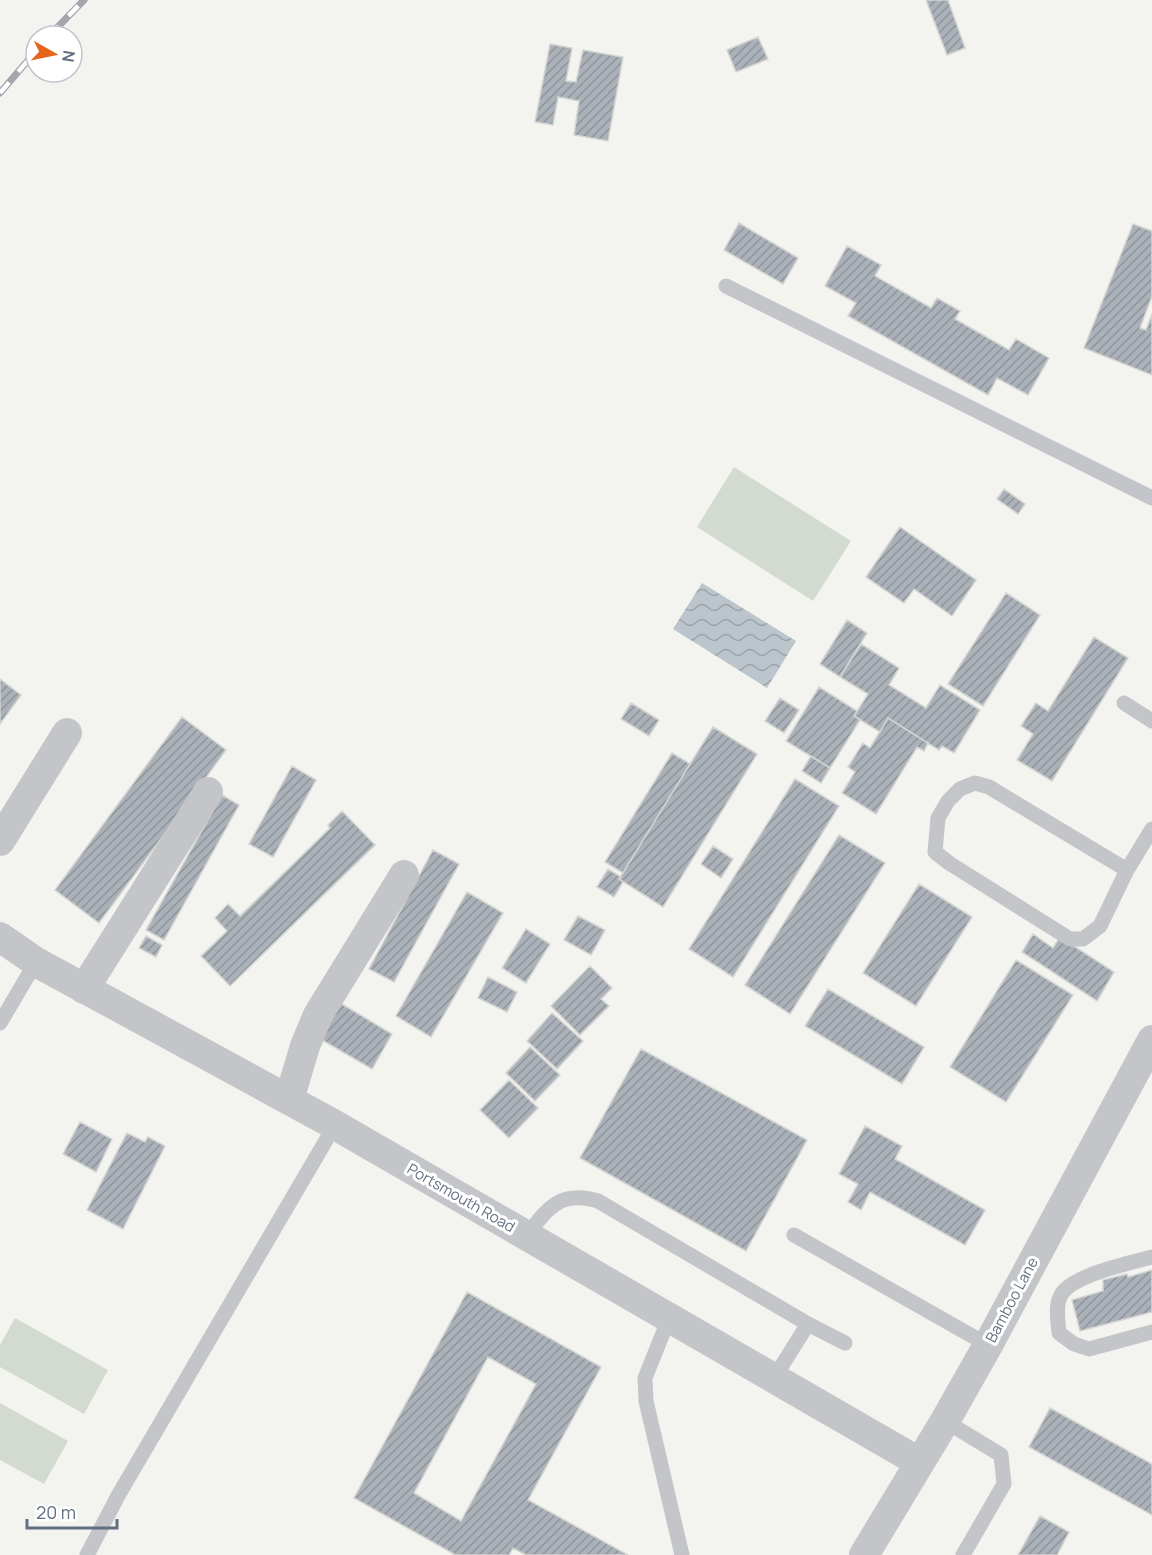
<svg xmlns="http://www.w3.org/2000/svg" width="1152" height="1555" font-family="Manrope,sans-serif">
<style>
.park{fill:#d3dbd0}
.water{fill:url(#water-waves)}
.building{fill:url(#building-hatch);stroke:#d4d5d2;stroke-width:1.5;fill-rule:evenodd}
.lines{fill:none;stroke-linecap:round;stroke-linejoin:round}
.service{stroke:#c3c5c9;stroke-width:15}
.minor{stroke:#c3c5c9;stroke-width:30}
.rail-casing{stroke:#a3a7ad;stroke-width:7}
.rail{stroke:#fff;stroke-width:4.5;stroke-dasharray:14;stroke-linecap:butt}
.labels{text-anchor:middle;stroke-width:6;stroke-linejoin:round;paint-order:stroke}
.street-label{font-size:15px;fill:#626f81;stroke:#fff}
</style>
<defs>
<pattern id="water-waves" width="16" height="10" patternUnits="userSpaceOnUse" patternTransform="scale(1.5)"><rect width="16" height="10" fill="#bbc5cb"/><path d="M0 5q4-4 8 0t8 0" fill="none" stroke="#9ba4aa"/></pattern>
<pattern id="building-hatch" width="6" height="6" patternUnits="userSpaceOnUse" patternTransform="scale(1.5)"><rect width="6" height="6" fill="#abb1b8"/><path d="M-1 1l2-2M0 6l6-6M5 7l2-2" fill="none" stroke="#8f949b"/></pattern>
</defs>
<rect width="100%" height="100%" fill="#f3f4ef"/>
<path class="park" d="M734 467 851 541 813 601 697 527Z
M15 1318 108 1370 84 1414 0 1367V1345Z
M0 1403 68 1441 44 1484 0 1460Z"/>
<path class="water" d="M702 583 796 641 767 688 673 629Z"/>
<path class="building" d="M926 0H948L965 48 947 55Z
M758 37 768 59 736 72 727 50Z
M550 44 572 48 566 81 576 82 583 50 623 57 608 141 574 135 579 101 558 97 553 125 535 122Z
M739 223 798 258 783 284 724 250Z
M1133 224 1152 231V296L1140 328 1146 330 1152 314V375L1084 348Z
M847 246 881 265 875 276 931 308 937 298 960 311 955 319 1009 350 1016 339 1049 358 1028 395 997 378 988 395 848 316 856 303 825 286Z
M1004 489 1025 504 1018 514 997 499Z
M900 527 976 580 952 616 914 589 904 603 866 577Z
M1006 593 1040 615 983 706 948 684Z
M847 620 867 633 840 677 820 664Z
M1094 637 1128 658 1052 781 1017 760 1033 734 1021 726 1036 703 1048 711Z
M861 644 899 668 889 685 926 708 940 685 980 710 954 753 942 746 939 750 888 718 880 732 854 716 868 694 840 677Z
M0 679 21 695 0 724Z
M819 687 857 711 854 716 860 720 830 768 786 741Z
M780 698 799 710 784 733 765 721Z
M631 703 659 720 649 736 621 719Z
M182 717 226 750 99 923 55 890Z
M888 718 928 743 924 751 917 747 876 814 842 793 855 772 848 767 863 743 870 748Z
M713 727 757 754 663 907 619 879Z
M672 753 690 764 623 873 605 862Z
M811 756 830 768 821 783 802 771Z
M292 766 316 780 273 857 249 844Z
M795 779 839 806 733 977 689 949Z
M222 795 239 805 164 940 146 930Z
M342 811 375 845 230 986 201 956 227 931 215 918 228 904 240 916 330 828 328 825Z
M839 835 885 863 790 1014 745 985Z
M713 846 733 859 721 878 701 864Z
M433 850 459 864 394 982 369 969Z
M608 869 621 877 619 879 623 882 614 897 597 887Z
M919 884 972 917 916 1006 863 973Z
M467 892 503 913 431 1037 396 1016Z
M578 916 605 930 591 955 564 940Z
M526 929 550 944 526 983 502 968Z
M1033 934 1053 948 1060 937 1114 972 1097 1001 1022 952Z
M146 936 162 945 156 957 139 948Z
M1016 960 1073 995 1006 1102 950 1067Z
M590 966 612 988 601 999 609 1006 580 1035 551 1006Z
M488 977 517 992 507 1012 478 998Z
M828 989 924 1047 902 1084 805 1026Z
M335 1000 392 1034 372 1069 315 1036Z
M552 1013 583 1041 557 1069 527 1041Z
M530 1047 560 1075 535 1101 506 1073Z
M641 1049 807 1140 746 1251 580 1158Z
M509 1080 538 1108 509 1138 480 1110Z
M80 1122 112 1139 96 1172 63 1154Z
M865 1126 902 1146 895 1159 985 1210 965 1245 870 1192 861 1210 848 1202 858 1184 839 1174Z
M127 1133 145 1142 148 1137 165 1146 123 1229 87 1210Z
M1152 1270V1312L1080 1331 1072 1300 1103 1291V1280L1127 1274 1128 1277Z
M467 1292 601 1367 528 1500 628 1555H526L513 1548 509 1555H453L454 1554 354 1498ZM488 1357 536 1384 461 1521 414 1493Z
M1050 1408 1152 1464V1515L1029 1447Z
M1040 1516 1069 1532 1057 1555H1018Z"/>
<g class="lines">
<path class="service" d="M726 286 1152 498
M1124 703 1152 721
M1127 870 989 787 975 783 960 789 948 801 938 818 935 852 949 863 1070 939H1083L1100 926 1127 870 1152 829
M0 1023 36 962
M527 1235C548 1208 560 1190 598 1201L808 1324 845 1343
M794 1235 988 1345
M1152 1257C1130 1263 1072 1275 1061 1295 1055 1305 1058 1321 1059 1333L1074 1344 1089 1349 1152 1332
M669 1318 645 1378 646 1401 682 1555
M774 1378 808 1324
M945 1421 1001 1455 1004 1484 963 1555
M87 1555 119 1494 335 1125"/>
<path class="minor" d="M0 841 67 733
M0 937 36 962 335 1125 919 1462
M84 989 208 792
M289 1100 305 1046 318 1015 404 875
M864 1555 945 1421 988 1345 1152 1040"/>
<g class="rail-casing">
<path id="rail" d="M49 36 84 0
M0 93 36 51"/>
</g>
<use href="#rail" class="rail"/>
</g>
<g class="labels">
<g class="street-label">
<text transform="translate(461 1198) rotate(30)" y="5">Portsmouth Road</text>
<text transform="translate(1012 1300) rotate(-62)" y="5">Bamboo Lane</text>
</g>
</g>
<g transform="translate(54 54) rotate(99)"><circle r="28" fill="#ffffff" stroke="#c0c5cd" stroke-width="1.5"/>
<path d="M0-4.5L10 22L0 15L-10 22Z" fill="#e6641c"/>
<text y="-9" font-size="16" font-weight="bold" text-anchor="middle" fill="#626f81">N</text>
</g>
<path d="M27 1519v9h90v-9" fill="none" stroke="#626f81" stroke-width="3"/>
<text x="36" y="1519" font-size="18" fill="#626f81" stroke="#ffffff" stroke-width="4.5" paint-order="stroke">20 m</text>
</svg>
